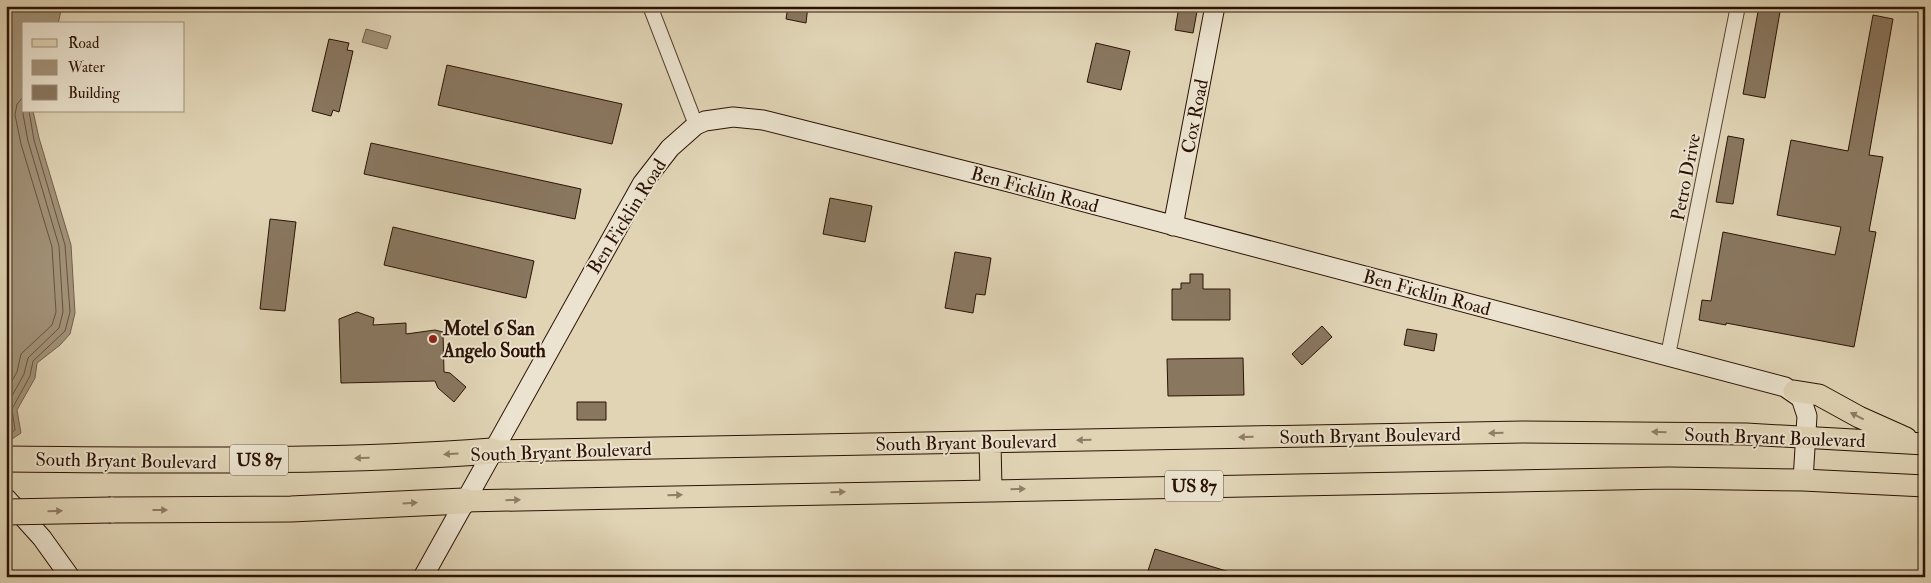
<svg xmlns="http://www.w3.org/2000/svg" width="1931" height="583" font-family="'IM FELL Double Pica',serif">
<style>
.water{fill:#a29279;stroke:#725f4a}
.lines{fill:none;stroke-linecap:round;stroke-linejoin:round}
.shore{stroke:#66523e;stroke-width:1}
.building{fill:#897760;stroke:#2b1204}
.street-casing{stroke:#584230;stroke-width:16}
.secondary-casing{stroke:#2b1204;stroke-width:21}
.primary-casing{stroke:#2b1204;stroke-width:23}
.highway-casing{stroke:#2b1204;stroke-width:27}
.street{stroke:#ebe3cf;stroke-width:14}
.secondary{stroke:#ebe3cf;stroke-width:19}
.primary{stroke:#e0d4b5;stroke-width:21}
.highway{stroke:#e0d4b5;stroke-width:25}
.highway-bridge-casing{stroke:#2b1204;stroke-width:27;stroke-linecap:butt}
.highway-bridge{stroke:#e0d4b5;stroke-width:25}
.oneway{fill:#8f7d65}
.poi-dot{fill:#8f2418;stroke:#ebe3cf;stroke-width:2}
.labels{text-anchor:middle;stroke-width:4;stroke-linejoin:round;paint-order:stroke}
.shield{fill:#ebe3cf;stroke:#655141;stroke-width:1}
.shield-label{font-size:18px;font-weight:bold;fill:#2b1204}
.street-label{font-size:19px;fill:#2b1204;stroke:#ebe3cf}
.poi-label{font-size:19px;font-weight:bold;fill:#2b1204;stroke:#ebe3cf;text-anchor:start}
</style>
<rect width="100%" height="100%" fill="#e0d4b5"/>
<filter id="stains"><feTurbulence type="fractalNoise" baseFrequency=".004" numOctaves="4"/><feColorMatrix values="0 0 0 0 .2 0 0 0 0 .09 0 0 0 0 .02 0 0 0 .5 -.17"/></filter>
<radialGradient id="worn" r=".72"><stop offset=".6" stop-color="#630" stop-opacity="0"/><stop offset="1" stop-color="#630" stop-opacity=".3"/></radialGradient>
<path class="water" d="M6 6H62L58 24H24V111H33L39 138 71 245 75 313 70 334 60 345 37 363 35 378 17 410 21 433 6 443Z
M366 29 391 36 387 49 362 42Z"/>
<g class="lines">
<path class="shore" d="M6 391 17 372 21 354 52 325 56 312 52 247 21 144 15 115 17 104 24 96
M6 407 24 374 28 358 59 328 63 312 59 246 28 141 23 114 24 107
M6 437 15 430 12 409 30 376 33 361 65 331 70 312 65 245 34 140 29 111"/>
</g>
<path class="building" d="M788 6H808L806 23 786 19Z
M1179 6H1198L1193 33 1175 30Z
M1759 6H1781L1765 98 1743 94Z
M1873 15 1893 19 1869 155 1883 157 1869 231 1876 232 1854 347 1726 323V325L1699 320 1702 300 1711 301 1723 232 1835 255 1841 227 1777 215 1791 140 1848 151Z
M329 39 349 43 347 50 353 51 339 112 333 110 331 116 312 111Z
M1096 43 1130 51 1121 90 1087 82Z
M447 65 622 104 612 144 438 105Z
M1728 136 1744 139 1733 204 1716 202Z
M371 143 581 189 575 219 364 174Z
M830 198 872 206 865 242 823 234Z
M270 219 296 222 285 311 260 309Z
M393 227 534 261 526 298 384 265Z
M955 252 991 258 985 295 976 294 973 313 945 308Z
M1190 274H1203V289H1230V320H1172V289H1181V283H1190Z
M357 312 374 318 373 325 406 323V334L435 330 443 332 444 372 450 373 466 387 454 402 438 388 435 381 341 383 339 319Z
M1322 326 1332 337 1302 365 1292 354Z
M1407 329 1437 334 1434 351 1404 345Z
M1243 358 1244 395 1168 396 1167 359Z
M577 402H606V420H577Z
M1155 549 1236 574V577H1146Z"/>
<g class="lines">
<g class="street-casing">
<path id="street" d="M650 6 696 125
M1668 355 1738 6"/>
</g>
<g class="secondary-casing">
<path id="secondary" d="M1173 226 1215 6
M6 498 42 538 70 577
M423 577 642 184 670 148 696 125 705 121 733 117 763 120 1009 182 1785 387 1801 398 1807 416 1803 480"/>
</g>
<g class="primary-casing">
<path id="primary" d="M1794 391 1819 395 1859 417 1906 438
M990 442 991 489
M492 451 1523 432 1746 434 1925 444
M464 501 1669 478 1803 480 1925 486"/>
</g>
<g class="highway-casing">
<path id="highway" d="M6 459C168 460 330 463 492 451
M111 510 291 509 464 501"/>
</g>
<use href="#street" class="street"/>
<use href="#secondary" class="secondary"/>
<use href="#primary" class="primary"/>
<use href="#highway" class="highway"/>
<g class="highway-bridge-casing">
<path id="highway-bridge" d="M6 512 111 510"/>
</g>
<use href="#highway-bridge" class="highway-bridge"/>
</g>
<defs><path id="oneway-solid" d="M-6-.8H1V-3.2L6.5 0L1 3.2V.8H-6Z" transform="scale(1.25)"/></defs>
<g class="oneway">
<use href="#oneway-solid" transform="translate(1857 416) rotate(-153)"/>
<use href="#oneway-solid" transform="translate(1659 432) rotate(-179)"/>
<use href="#oneway-solid" transform="translate(1496 433) rotate(179)"/>
<use href="#oneway-solid" transform="translate(1246 437) rotate(179)"/>
<use href="#oneway-solid" transform="translate(1084 440) rotate(179)"/>
<use href="#oneway-solid" transform="translate(451 454) rotate(176)"/>
<use href="#oneway-solid" transform="translate(362 458) rotate(179)"/>
<use href="#oneway-solid" transform="translate(1018 489) rotate(-1)"/>
<use href="#oneway-solid" transform="translate(838 492) rotate(-1)"/>
<use href="#oneway-solid" transform="translate(675 495) rotate(-1)"/>
<use href="#oneway-solid" transform="translate(513 500) rotate(-1)"/>
<use href="#oneway-solid" transform="translate(410 503) rotate(-3)"/>
<use href="#oneway-solid" transform="translate(160 510)"/>
<use href="#oneway-solid" transform="translate(55 511) rotate(-1)"/>
</g>
<circle class="poi-dot" cx="433" cy="339" r="5"/>
<g class="labels">
<g class="shield">
<rect x="230" y="444.5" width="58" height="31" rx="4"/>
<rect x="1165" y="470.5" width="58" height="31" rx="4"/>
</g>
<g class="shield-label">
<text x="259" y="466">US 87</text>
<text x="1194" y="492">US 87</text>
</g>
<g class="street-label">
<text transform="translate(1194 116) rotate(-79)" y="7">Cox Road</text>
<text transform="translate(1685 177) rotate(-79)" y="7">Petro Drive</text>
<text transform="translate(1035 189) rotate(15)" y="7">Ben Ficklin Road</text>
<text transform="translate(626 216) rotate(-58)" y="7">Ben Ficklin Road</text>
<text transform="translate(1427 292) rotate(15)" y="7">Ben Ficklin Road</text>
<text transform="translate(1370 435) rotate(-1)" y="7">South Bryant Boulevard</text>
<text transform="translate(1775 437) rotate(2)" y="7">South Bryant Boulevard</text>
<text transform="translate(966 442) rotate(-1)" y="7">South Bryant Boulevard</text>
<text transform="translate(561 451) rotate(-2)" y="7">South Bryant Boulevard</text>
<text transform="translate(126 460) rotate(1)" y="7">South Bryant Boulevard</text>
</g>
<g class="poi-label">
<text x="443" y="335">Motel 6 San<tspan x="443" dy="22">Angelo South</tspan></text>
</g>
</g>
<rect width="1931" height="583" fill="none" stroke="#e0d4b5" stroke-width="25"/>
<rect x="8" y="8" width="1916" height="568" fill="none" stroke="#2b1204" stroke-width="2.5"/>
<rect x="12" y="12" width="1906" height="558" fill="none" stroke="#2b1204"/>
<rect x="22" y="22" width="162" height="90" fill="#ebe3cf" stroke="#9e8f7e"/>
<rect x="32" y="39" width="25" height="8" fill="#e0d4b5" stroke="#9e8f7e"/>
<text x="68" y="48" font-size="15" fill="#2b1204">Road</text>
<rect x="32" y="60" width="25" height="15" fill="#a29279" stroke="#9e8f7e"/>
<text x="68" y="72" font-size="15" fill="#2b1204">Water</text>
<rect x="32" y="85" width="25" height="15" fill="#897760" stroke="#9e8f7e"/>
<text x="68" y="98" font-size="15" fill="#2b1204">Building</text>
<rect width="100%" height="100%" filter="url(#stains)"/>
<rect width="100%" height="100%" fill="url(#worn)"/>
</svg>
